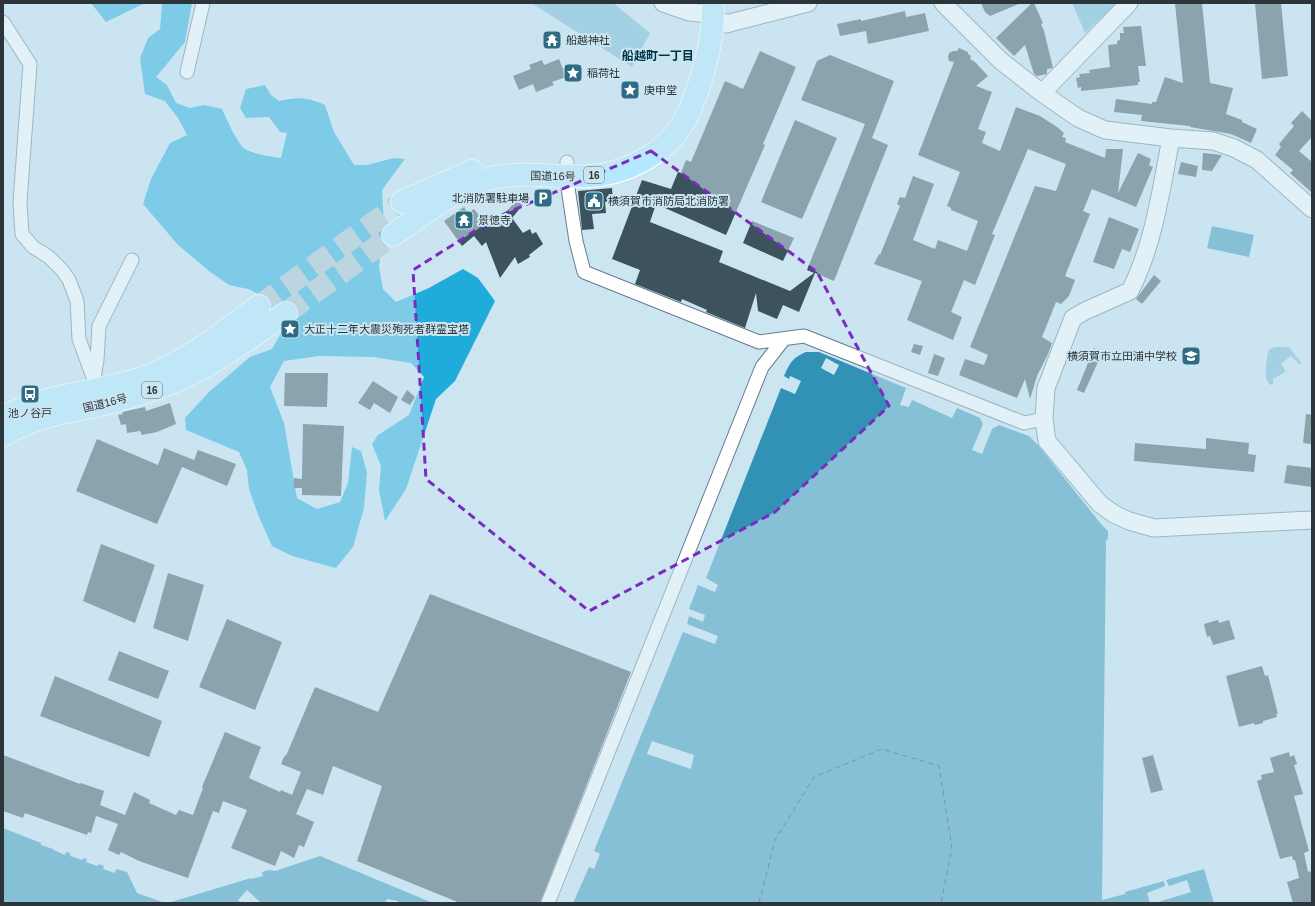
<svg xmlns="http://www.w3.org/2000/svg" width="1315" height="906" font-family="Arial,'Noto Sans JP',sans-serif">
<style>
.green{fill:#75b7d3}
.forest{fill:#20acdb}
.water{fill:#3292b6;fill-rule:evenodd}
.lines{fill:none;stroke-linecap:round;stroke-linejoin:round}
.ferry{stroke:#192f38;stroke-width:1;stroke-dasharray:5 4;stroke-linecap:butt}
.building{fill:#3c525c}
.trunk-tunnel{stroke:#abc2cc;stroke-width:22;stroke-dasharray:22 11;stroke-linecap:butt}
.minor-casing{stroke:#667d88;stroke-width:15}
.tertiary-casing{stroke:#667d88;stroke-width:19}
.trunk-casing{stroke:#fff;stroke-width:24}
.minor{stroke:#fff;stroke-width:13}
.tertiary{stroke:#fff;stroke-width:17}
.trunk{stroke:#b4e8fe;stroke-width:22}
.marked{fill:none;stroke:#7b2cbf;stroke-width:3;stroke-dasharray:8 5;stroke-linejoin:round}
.labels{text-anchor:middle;stroke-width:4;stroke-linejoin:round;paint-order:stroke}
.shield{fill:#cbe5f1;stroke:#5b6a71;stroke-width:1}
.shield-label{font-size:10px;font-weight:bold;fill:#2b353a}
.poi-label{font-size:11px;fill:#2b353a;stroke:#cbe5f1;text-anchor:start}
.street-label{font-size:11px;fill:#2b353a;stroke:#cbe5f1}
.neighbourhood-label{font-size:12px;font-weight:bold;fill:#003446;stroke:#cbe5f1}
</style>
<rect width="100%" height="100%" fill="#cbe5f1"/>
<path class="green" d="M531 3H613L650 33 632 67Z
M1072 3H1117L1085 33Z
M1275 347H1289L1301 362V364H1299L1291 356 1281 364 1285 370V372L1273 379V384L1271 385C1262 379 1267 362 1268 352L1270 349Z"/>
<path class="forest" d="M91 3H145L106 22Z
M159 3H192L185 42 156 77 167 85 176 103 190 108 204 105 222 109C226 118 237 143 245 149 253 154 273 157 281 158L287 133 280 132 269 117 246 118 240 108 246 89 265 85 271 95 279 101C300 97 305 97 325 105L334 132 354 165H367L394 158 405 159 382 190 384 225 379 267 383 289 396 302 429 288 463 269 478 278 495 301 455 381 436 399 406 489 385 521 379 490 381 466 372 444 378 435 409 415 424 377 411 363 373 357 319 356 284 361 270 387 284 423 297 498 317 509 340 502 348 483 352 447 361 451 367 473 364 508 353 547 336 568 292 556 272 546 259 517 249 489 247 470 239 452 186 430 185 418 209 392 250 357 272 349 291 316 288 306 279 301 263 296 248 289 229 285 209 271 178 245 143 204 151 179 170 143 187 135 178 118 165 101 145 94 140 58 148 38 160 29 162 5Z"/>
<path class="water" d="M1212 226 1254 235 1249 257 1207 248Z
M806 352H819L906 388 900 405 909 407 912 400 952 418 957 408 980 418 983 424 972 450 982 454 992 429 999 425 1029 436 1038 445 1101 524 1108 531V539L1106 540 1102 900 1125 894V892L1164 881 1165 886 1147 893 1150 903H573L589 867 594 869 600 854 594 851 683 632 715 644 718 636 687 624 689 616 703 622 705 615 689 609 698 585 715 592 718 585 706 578 781 388 795 394 801 381 790 376 789 379 784 376C790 363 792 358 806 352ZM826 358 839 365 834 375 821 368ZM652 741 694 755 691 769 647 754Z
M3 828 41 843V845L53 849 54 850 65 855 66 852 70 853V856L82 860 83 858 87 859 86 862 97 866 99 864 104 866 103 869 115 873 116 869 127 872 137 893 165 903H3Z
M320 856 433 903H398V901L387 899 385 903H261L247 890 238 900 241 903H168L251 878V879L263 876 262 872 269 870 275 871Z
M1204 869 1214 903H1155L1191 892 1187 880 1169 886 1166 880Z"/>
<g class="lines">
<path class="ferry" d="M759 903 775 840 814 777 882 749 939 766 952 848 941 903"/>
</g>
<path class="building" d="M981 3H1021L990 16 985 12Z
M1032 3H1034L1043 23 1041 24 1044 31 1053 68 1047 69V74L1037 76 1034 74 1025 45 1014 56 996 38Z
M1175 3H1202L1210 83 1233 88 1226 114 1242 120V122L1257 129 1251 143 1231 134 1190 127V126L1141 121 1142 115 1114 112 1116 99 1152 104V102H1156L1165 77 1183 83Z
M1255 3H1281L1288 76 1262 79Z
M905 11 906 17 925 13 929 31 868 44 866 31 840 36 837 24 861 19V21Z
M1141 26 1146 66H1138L1140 82H1138V85L1081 91V87L1078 88 1076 78 1080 77 1079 74 1090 73 1089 70 1110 67 1108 45 1117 44V41L1120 40V33H1124L1123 27Z
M959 48 968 52V54L971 56 970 59 975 62 988 76 976 86 992 92 978 129 986 132 982 143 1000 151 1016 107 1040 116 1057 127 1064 133 1062 137 1066 138 1065 142 1105 158 1106 149H1123L1118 193 1138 153 1151 159 1149 165 1153 167 1136 207 1092 189 1083 211 1090 214 1065 276 1075 280 1069 296 1061 304 1056 302 1042 337 1052 343 1048 354 1037 376 1030 399 1025 379 1017 398 959 375 965 359 984 365 988 355 970 347 1035 186 1056 191 1066 164 1028 149 992 234 995 235 975 285 964 280 951 312 962 317 953 340 907 320 922 281 874 264 879 254 880 255 900 206 897 204 900 197 905 198 913 176 934 184 913 240 935 249 938 240 967 251 978 221 951 210V208L947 206 960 172 918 155 954 62 949 61 948 57 949 53 953 51H957Z
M760 51 796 67 763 144 765 145 726 235 656 204 650 222 723 251 719 262 790 291 814 273 807 270 865 124 801 100 817 61 830 55 894 81 872 138 888 145 834 281 815 273 799 312 783 305 777 319 758 311 756 293 745 328 706 312 707 310 682 299 681 302 635 284 640 270 612 259 642 180 671 189 678 172 681 173 686 160 691 162 725 81 743 89Z
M559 59 566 77 552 82 554 85 536 92 533 84 519 90 513 76 531 69 529 65 542 60 544 65Z
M1302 111 1312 121V137L1299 151 1312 162V193L1290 173 1293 170 1275 155 1281 147 1279 144 1294 126 1291 123Z
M795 120 837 138 802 219 761 202Z
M1203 153 1222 155 1212 171 1202 170Z
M1181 162 1198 166 1196 177 1178 174Z
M612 188 613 201 605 202 606 213 592 214 594 229 582 230 578 191Z
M521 196 526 201 512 218 523 233 530 229 532 234 536 232 543 244 529 255 530 257 518 264 515 257 500 278 486 242 482 246 474 236 462 246 444 221 464 207 468 213 474 209 488 226 494 221 495 223Z
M1109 217 1139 229 1130 252 1122 249 1114 269 1093 262Z
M752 221 794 238 783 261 743 243Z
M1154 275 1161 281 1142 304 1136 299Z
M914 344 923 346 920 355 911 352Z
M1094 348 1102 353 1084 393 1077 390Z
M934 354 945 358 938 376 928 373Z
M285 373H328L327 407 284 406Z
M373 381 398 397 390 413 374 403 370 410 358 403Z
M407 390 415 397 410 405 401 400Z
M170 403 176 424 157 432 142 435 140 431 127 433 126 424 121 425 118 415 123 414 122 412 145 407 146 411Z
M1306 414 1312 415V444L1303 443Z
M303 424 344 426 341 496 302 495V488H294V478L302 479Z
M1206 438 1249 443 1248 454 1256 455 1254 472 1134 461 1135 443 1206 449Z
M97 439 158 465 164 448 194 460 198 450 236 464 227 486 182 467 157 524 76 491Z
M1287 465 1312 468V487L1284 483Z
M101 544 155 565 135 623 83 601Z
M168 573 204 585 188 641 153 628Z
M430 594 631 672 540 903H460L357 861 382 786 333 766 323 795 307 789 296 814 314 822 304 847 299 845 294 858 281 851 275 866 231 848 247 810 223 801 219 813 213 811 188 878 139 861 121 852 119 855 108 850 118 824 96 816 91 833 88 832 87 835 25 813 23 818 3 811V755L80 784 81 783 104 791 100 805 125 815 134 792 150 800 149 803 176 815 179 810 193 815 203 788 202 787 225 732 261 747 249 778 280 792 281 790 292 795 301 772 281 764 285 755 286 756 315 687 378 712Z
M227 619 282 642 255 710 199 687Z
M1218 620 1219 623 1229 620 1235 639 1213 645 1210 636 1207 637 1204 624Z
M119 651 169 671 158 699 108 680Z
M1262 666 1265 676 1268 675 1278 714H1276L1277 717 1263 721V723L1255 725 1254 723 1239 727 1226 676Z
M55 676 162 721 149 757 40 716Z
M1289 752 1290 757 1294 755 1297 764 1294 765 1303 794 1294 796 1309 851 1304 853 1308 872 1310 871 1312 876V903H1293L1287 882 1299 878 1295 860H1293L1292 856 1280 859 1257 781 1262 779 1261 775 1274 772 1270 758Z
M1153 755 1163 790 1151 793 1142 758Z"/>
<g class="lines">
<path class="trunk-tunnel" d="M259 306 402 202
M286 313 393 235"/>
<g class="minor-casing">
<path id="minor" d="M3 22 30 64 20 202 22 234 33 247 49 257 62 270 69 280 77 301 79 339 94 380 96 395
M187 72 203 3
M567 162 568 188 576 241 584 272 759 342 804 336 1024 423 1044 419
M94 378 97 360 99 326 132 260
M548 903 762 367 784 339"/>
</g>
<g class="tertiary-casing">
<path id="tertiary" d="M663 3 689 12 700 13 713 16 726 24 808 3
M943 3 1001 61 1042 93 1078 118 1105 130 1171 138 1213 141 1234 148 1257 160 1312 209
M1042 93 1129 3
M1171 138C1161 190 1154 244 1130 291L1085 311 1073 318 1046 388 1044 419 1047 441 1100 504 1114 514 1129 521 1154 528 1312 520"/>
</g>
<g class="trunk-casing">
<path id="trunk" d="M402 202 472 171
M393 235C423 215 456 187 492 178 528 170 565 180 601 175 631 170 663 153 680 128 691 111 698 90 703 72 710 49 714 27 713 3
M8 415C46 395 99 392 140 379 185 364 222 333 259 306
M3 435C31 418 64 412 96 406 117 401 139 395 160 387 207 371 246 340 286 313"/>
</g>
<use href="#minor" class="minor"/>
<use href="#tertiary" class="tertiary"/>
<use href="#trunk" class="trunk"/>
</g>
<path d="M0 0H1315V906H0ZM651 151 817 272 889 406 775 512 589 611 426 479 413 270 497 217Z" fill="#cbe5f1" fill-opacity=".55" fill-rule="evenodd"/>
<path class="marked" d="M651 151 817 272 889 406 775 512 589 611 426 479 413 270 497 217Z"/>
<defs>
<g id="temple-square" transform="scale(1)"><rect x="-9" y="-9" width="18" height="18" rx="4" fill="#2f6b82" stroke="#cbe5f1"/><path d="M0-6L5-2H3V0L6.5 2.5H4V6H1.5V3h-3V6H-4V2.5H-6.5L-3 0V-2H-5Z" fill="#fff"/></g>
<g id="sight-square" transform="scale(1)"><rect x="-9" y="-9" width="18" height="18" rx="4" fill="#2f6b82" stroke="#cbe5f1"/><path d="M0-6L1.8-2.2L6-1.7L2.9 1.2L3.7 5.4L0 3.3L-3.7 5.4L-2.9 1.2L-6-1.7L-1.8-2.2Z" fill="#fff"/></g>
<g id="parking-square" transform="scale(1)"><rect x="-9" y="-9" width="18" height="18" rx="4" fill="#2f6b82" stroke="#cbe5f1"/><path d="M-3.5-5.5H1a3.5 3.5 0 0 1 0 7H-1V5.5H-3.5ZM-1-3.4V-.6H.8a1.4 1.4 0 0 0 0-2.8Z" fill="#fff"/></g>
<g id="civic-square" transform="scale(1)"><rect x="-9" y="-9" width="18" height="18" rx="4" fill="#2f6b82" stroke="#cbe5f1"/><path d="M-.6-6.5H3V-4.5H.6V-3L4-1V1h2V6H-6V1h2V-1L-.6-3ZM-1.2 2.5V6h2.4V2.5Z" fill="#fff"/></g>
<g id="school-square" transform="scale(1)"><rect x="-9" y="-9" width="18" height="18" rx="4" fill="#2f6b82" stroke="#cbe5f1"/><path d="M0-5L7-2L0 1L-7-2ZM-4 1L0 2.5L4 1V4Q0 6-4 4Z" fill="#fff"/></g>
<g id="bus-square" transform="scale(1)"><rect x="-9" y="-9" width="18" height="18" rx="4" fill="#2f6b82" stroke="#cbe5f1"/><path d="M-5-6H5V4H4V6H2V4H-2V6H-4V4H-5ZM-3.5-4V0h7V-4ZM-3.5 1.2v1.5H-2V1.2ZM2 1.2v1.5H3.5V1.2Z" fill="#fff"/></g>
</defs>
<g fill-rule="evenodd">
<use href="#temple-square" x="552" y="40"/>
<use href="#sight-square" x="573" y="73"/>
<use href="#sight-square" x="630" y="90"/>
<use href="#parking-square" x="543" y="198"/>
<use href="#civic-square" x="594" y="201"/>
<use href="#temple-square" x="464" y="220"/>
<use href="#sight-square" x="290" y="329"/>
<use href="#school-square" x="1191" y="356"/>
<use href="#bus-square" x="30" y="394"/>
</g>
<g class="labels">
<g class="shield">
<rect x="584" y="167" width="20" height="16" rx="3"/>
<rect x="142" y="382" width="20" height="16" rx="3"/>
</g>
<g class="shield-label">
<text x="594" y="179">16</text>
<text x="152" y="394">16</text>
</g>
<g class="poi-label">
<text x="566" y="44">船越神社</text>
<text x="587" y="77">稲荷社</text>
<text x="644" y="94">庚申堂</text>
<text x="529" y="202" text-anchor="end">北消防署駐車場</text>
<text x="608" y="205">横須賀市消防局北消防署</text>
<text x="478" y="224">景徳寺</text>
<text x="304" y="333">大正十二年大震災殉死者群霊宝塔</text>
<text x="1177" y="360" text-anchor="end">横須賀市立田浦中学校</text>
<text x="30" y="417" text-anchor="middle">池ノ谷戸</text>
</g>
<g class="street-label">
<text transform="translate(553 176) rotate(1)" y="4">国道16号</text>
<text transform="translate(105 403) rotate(-14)" y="4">国道16号</text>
</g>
<g class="neighbourhood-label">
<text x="658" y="60">船越町一丁目</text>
</g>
</g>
<rect width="1315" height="906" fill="none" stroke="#2b353a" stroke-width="8"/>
</svg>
